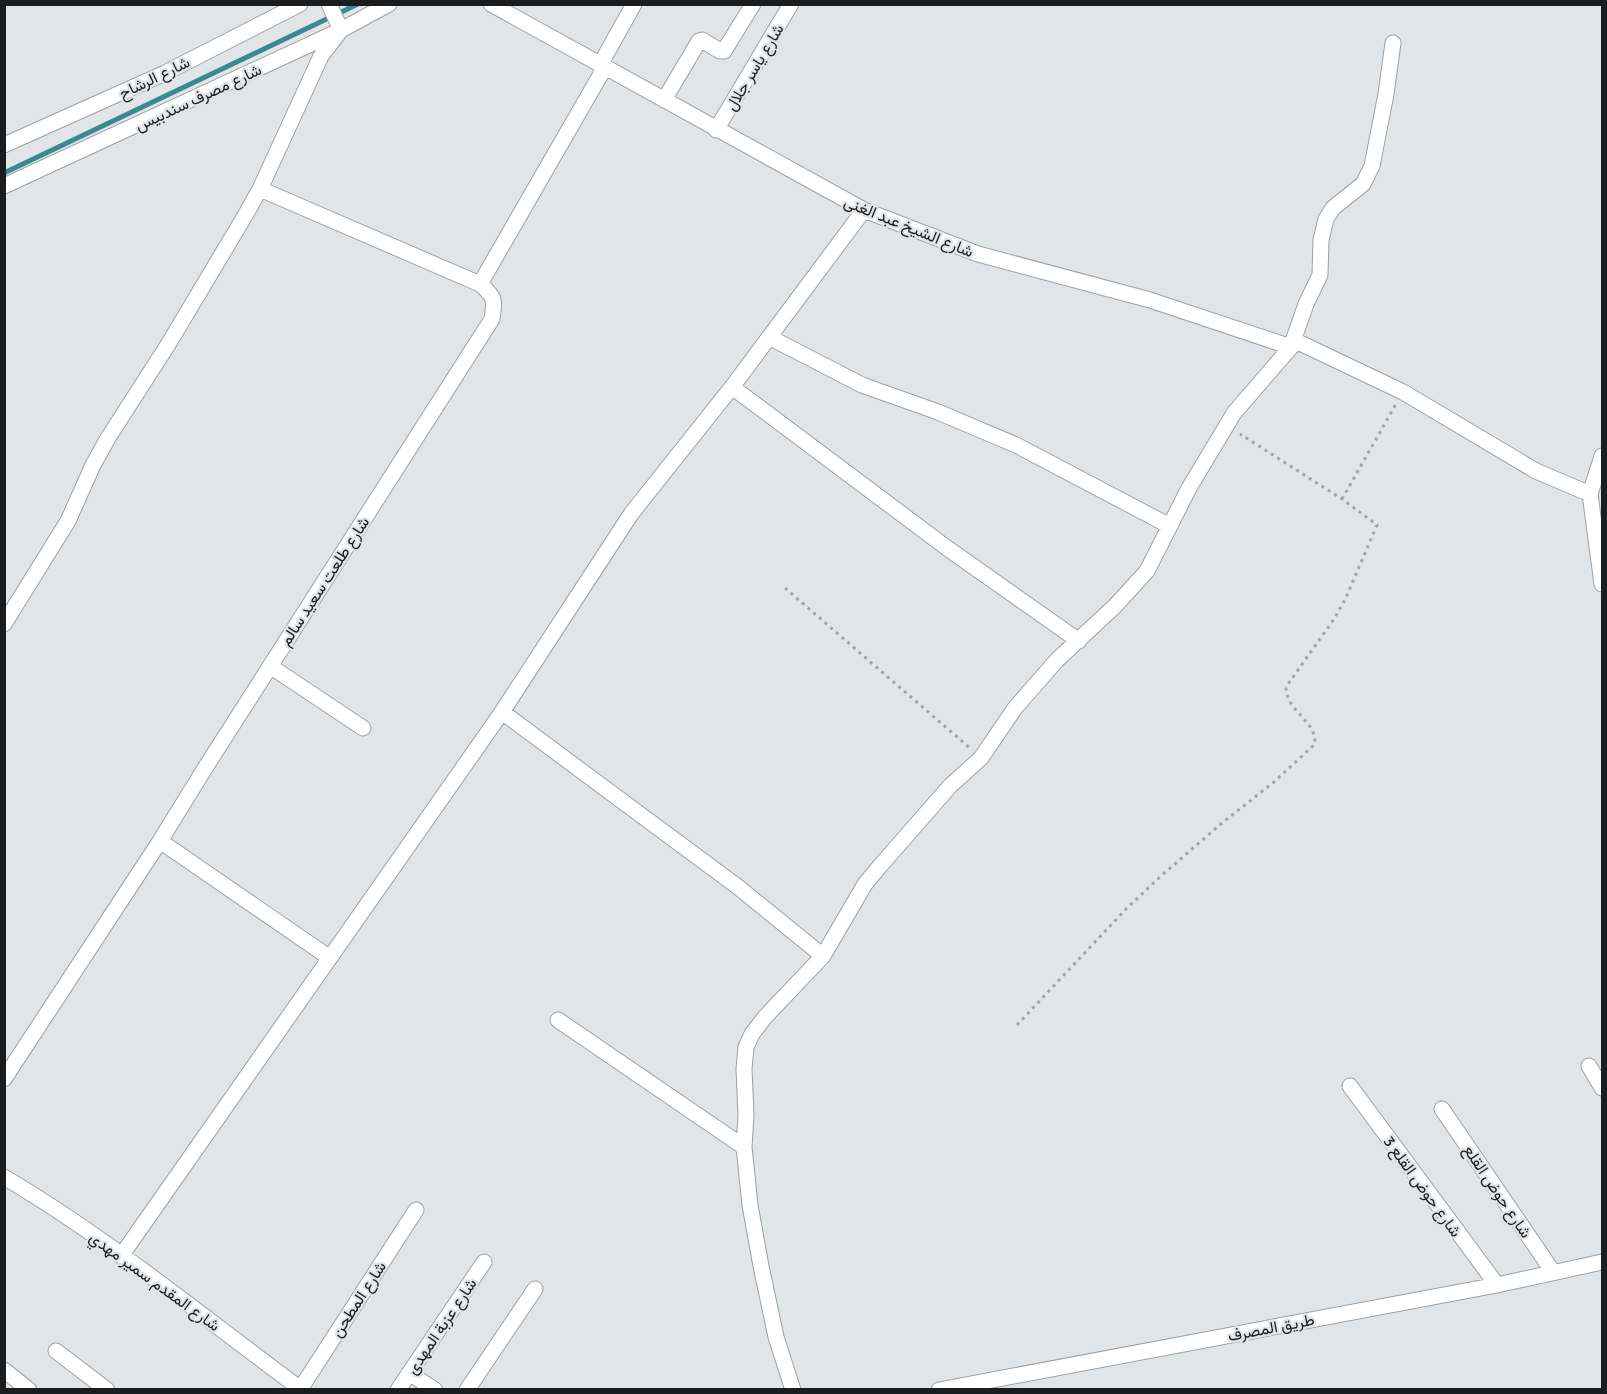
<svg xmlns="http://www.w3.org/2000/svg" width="1607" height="1394" font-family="Signika,Vazirmatn,sans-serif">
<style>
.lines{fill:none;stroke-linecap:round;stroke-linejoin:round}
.stream{stroke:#3a8a91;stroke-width:5}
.street-casing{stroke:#9da0a2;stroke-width:17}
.path{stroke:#a2a4a7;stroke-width:3;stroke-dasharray:3 4.5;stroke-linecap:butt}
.street{stroke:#fff;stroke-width:15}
.labels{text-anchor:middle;stroke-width:4.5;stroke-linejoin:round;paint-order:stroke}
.street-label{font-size:16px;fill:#1b1c1d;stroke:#e2e5e8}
</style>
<rect width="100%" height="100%" fill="#e2e5e8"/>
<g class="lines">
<path class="stream" d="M4 173 358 4"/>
<g class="street-casing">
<path id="street" d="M491 4 864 210 978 254 1150 300 1291 347
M600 65 634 4
M664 100 699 41 702 40 720 51H724L753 4
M716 130 791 4
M4 145 165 73 300 4
M4 186 341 30 389 4
M480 284 605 67
M769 337 862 385 938 412 1016 445 1168 525
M1291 347 1306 304 1320 275 1321 240 1326 219 1333 208 1363 184 1372 166 1386 94 1393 43
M732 387 947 548 1079 641
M1602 456 1590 494 1602 584
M4 624 68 521 93 465 108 438 169 343 246 214 260 189 321 56 341 30 329 4
M270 666 363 728
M502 712 738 887 823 956
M160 841 330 958
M558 1020 744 1147
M1589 1066 1602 1088
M4 1079 160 841 207 765 492 319C495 299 495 297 480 284L260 189
M1350 1086 1497 1285
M1442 1109 1553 1272
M4 1177C109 1239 204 1318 302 1390
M121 1256 502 712 631 514 732 387 864 210
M56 1351 107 1390
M4 1370 29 1390
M409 1373 435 1390
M301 1388 416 1210
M398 1390 484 1262
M467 1390 535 1289
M793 1390 776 1337 761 1266 750 1205 744 1147 746 1115 744 1069 746 1047 752 1034 765 1017 823 956 865 884 880 866 950 786 981 758 1015 708 1057 660 1115 606 1147 571 1189 488 1234 413 1291 347 1298 342 1403 392 1536 471 1590 494
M939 1390 1497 1285 1602 1262"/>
</g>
<path class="path" d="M1342 499 1396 404
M785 588 971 749
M1017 1025 1126 909 1161 876 1222 823 1274 782 1315 744C1316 719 1286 712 1286 687L1334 619 1345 600 1377 525 1342 499 1240 434"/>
<use href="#street" class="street"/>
</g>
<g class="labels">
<g class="street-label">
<text transform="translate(754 67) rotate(-59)" y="6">شارع ياسر جلال</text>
<text transform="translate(154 77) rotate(-26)" y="6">شارع الرشاح</text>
<text transform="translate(198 97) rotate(-25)" y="6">شارع مصرف سندبيس</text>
<text transform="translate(909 226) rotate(22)" y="6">شارع الشيخ عبد الغنى</text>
<text transform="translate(324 581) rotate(-57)" y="6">شارع طلعت سعيد سالم</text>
<text transform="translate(1423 1186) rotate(54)" y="6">شارع حوض القلع 3</text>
<text transform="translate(1498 1191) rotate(56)" y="6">شارع حوض القلع</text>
<text transform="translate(155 1281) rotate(36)" y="6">شارع المقدم سمير مهدي</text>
<text transform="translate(358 1299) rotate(-57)" y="6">شارع المطحن</text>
<text transform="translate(441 1326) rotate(-56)" y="6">شارع عزبة المهدى</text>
<text transform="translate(1271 1327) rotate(-11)" y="6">طريق المصرف</text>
</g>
</g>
<rect width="1607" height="1394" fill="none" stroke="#1b1c1d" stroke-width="12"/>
</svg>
